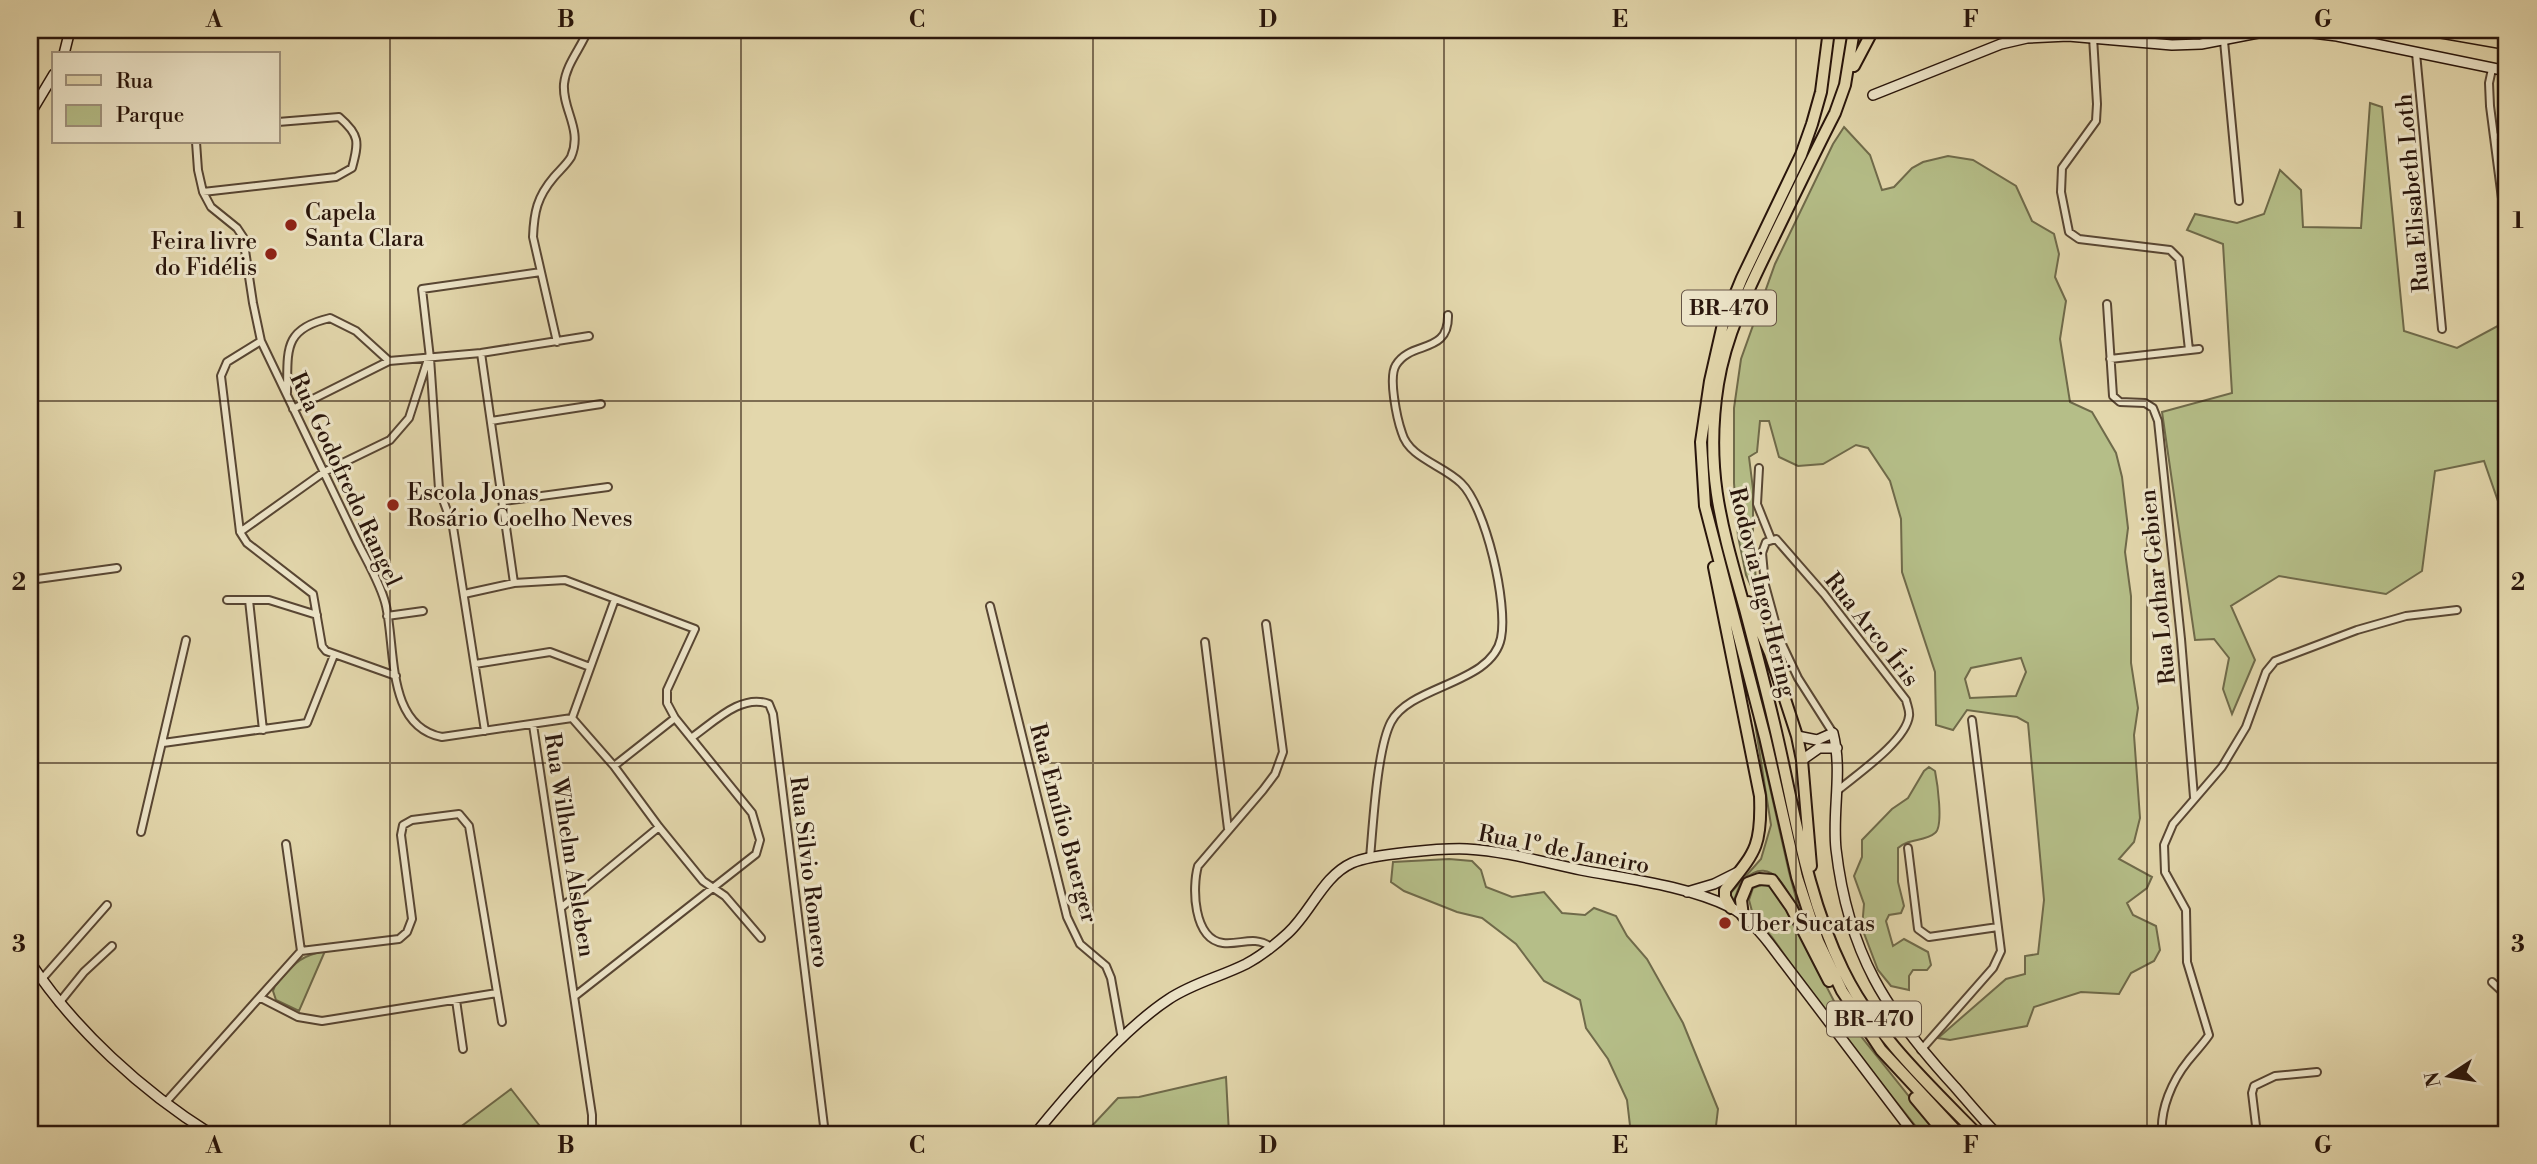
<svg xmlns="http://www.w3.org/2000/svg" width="2537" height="1164" font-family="'Libre Bodoni',serif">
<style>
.green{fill:#b5be88;stroke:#6f6a4a;stroke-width:2;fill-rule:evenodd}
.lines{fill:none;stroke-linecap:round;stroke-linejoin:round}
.street-casing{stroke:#584633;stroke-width:10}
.secondary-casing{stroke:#29150b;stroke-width:12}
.primary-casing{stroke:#29150b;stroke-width:13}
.highway-casing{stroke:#29150b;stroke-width:14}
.street{stroke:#ede5c9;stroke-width:6}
.secondary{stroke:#ede5c9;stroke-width:9}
.primary{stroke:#e3d7ac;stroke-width:10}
.highway{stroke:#e3d7ac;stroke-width:10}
.grid{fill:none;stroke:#29150b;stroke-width:2;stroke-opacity:0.55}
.poi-dot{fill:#8f2418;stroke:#ede5c9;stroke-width:2.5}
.labels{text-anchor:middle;stroke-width:6;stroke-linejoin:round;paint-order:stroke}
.shield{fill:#ede5c9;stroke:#645344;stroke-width:2}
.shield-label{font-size:21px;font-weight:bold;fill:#29150b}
.street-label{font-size:23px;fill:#29150b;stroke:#ede5c9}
.poi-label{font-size:23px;fill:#29150b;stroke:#ede5c9;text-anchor:start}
.neatline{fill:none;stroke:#29150b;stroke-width:2.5}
.grid-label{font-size:23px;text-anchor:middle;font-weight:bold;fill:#29150b}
</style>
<rect width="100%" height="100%" fill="#e3d7ac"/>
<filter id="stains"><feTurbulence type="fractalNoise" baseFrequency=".00286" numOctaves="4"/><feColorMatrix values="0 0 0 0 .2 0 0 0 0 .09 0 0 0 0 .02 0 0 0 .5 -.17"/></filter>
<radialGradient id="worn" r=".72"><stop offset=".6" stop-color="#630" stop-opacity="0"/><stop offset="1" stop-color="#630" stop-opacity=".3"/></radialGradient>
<path class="green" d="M2370 103 2382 107 2404 331 2457 348 2507 321V527L2484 461 2435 471 2422 571 2386 594 2279 576 2231 606 2255 660 2232 714 2223 689 2229 658 2214 639 2195 640 2162 412 2232 393 2223 244 2187 230 2195 214 2237 223 2264 214 2280 170 2301 190 2303 227 2361 228Z
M1844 127 1870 155 1882 190 1894 187 1912 168 1923 162 1948 156 1973 160 2016 186 2032 221 2054 234 2059 254 2055 277 2066 301 2060 339 2070 402 2092 412 2116 453 2122 477 2128 528 2125 552 2131 596V663L2138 708 2134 735 2140 818 2134 842 2119 859 2152 877 2147 888 2127 903 2133 915 2156 926 2160 950 2154 961 2131 973 2119 994 2081 992 2034 1007 2027 1026 1950 1040 1938 1038 2006 979 2025 974V956L2038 954 2044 900 2028 723 2017 717 1967 710 1953 730 1936 725 1935 672 1902 572 1901 519 1890 481 1868 448 1856 445 1823 464 1798 466 1779 457 1769 421H1760L1757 452 1749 457 1753 489V542L1756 581 1752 588 1746 575 1738 536 1734 483V408L1741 359 1775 264 1833 144ZM2021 658 2026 672 2016 696 1970 698 1965 679 1971 668Z
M1754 717 1789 872 1803 924C1794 904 1775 849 1744 880 1737 887 1736 897 1732 905L1728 896 1761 859 1771 825Z
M1929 767 1935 771C1937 781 1944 827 1935 833 1925 842 1908 838 1898 848V882L1904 906 1901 913 1889 915 1886 921 1893 946 1904 939 1928 952 1931 965 1927 970H1913L1909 976V990L1891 986 1878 970 1862 928 1864 904 1854 876 1862 857V840L1892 809 1908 798 1924 771Z
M1449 859 1472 861 1481 870 1486 887 1512 897 1544 892 1562 913 1585 915 1594 908 1616 916 1627 936 1647 959 1683 1023 1718 1109 1715 1134H1631L1627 1100 1608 1059 1586 1028 1580 1000 1544 981 1516 944 1482 918 1457 912 1404 891 1391 882 1393 862Z
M1764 884 1776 889 1836 1005 1939 1134H1922L1826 1014 1772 937 1753 915 1749 900 1753 888Z
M325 951 299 1011 276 1000 273 991 275 986C294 965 296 957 325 951Z
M1226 1077 1229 1134H1071L1091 1127 1118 1098 1139 1097Z
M511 1089 546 1134H451Z"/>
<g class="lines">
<g class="street-casing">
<path id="street" d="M2093 37 2097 104 2096 121 2062 168 2061 192 2069 232 2079 239 2170 250 2179 259 2189 350
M2224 41 2239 201
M2416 53 2442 329
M2492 69 2489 83 2490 106 2507 237
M2495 137 2507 136
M196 142 198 170 203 192 211 207 237 228 243 237 253 303 261 341C291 405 323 469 353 533 363 555 381 583 386 606 396 650 386 726 442 737L572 718
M203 192 336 177 352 168C359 142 360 135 339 117L278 122
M2107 304 2113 396 2120 402 2145 403 2153 408 2158 421 2181 639 2194 797
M261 341 227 362 221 376 240 532 247 543 313 594 322 646 326 651 396 676
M557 342 533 237C534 212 537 197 554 177 559 171 567 164 571 157 583 129 562 110 564 84 566 64 581 48 588 30
M481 353 514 583
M2110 359 2199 349
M287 393C288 351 282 329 330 318L356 331 389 361
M293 409 389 361 481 353 589 336
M491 421 601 404
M1759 468 1757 504 1771 539
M504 501 608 487
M240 532 324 472 390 440 409 418 428 359
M30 580 117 568
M464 594 514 583 565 580 695 629 667 690V703L675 718 752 813 760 840 756 854 575 996
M227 600H269L317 615
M249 600 263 730
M990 606 1067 917 1080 944 1106 966 1111 978 1122 1039
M387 616 423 611
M1266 624 1283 752 1275 774 1263 790 1198 866C1192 887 1193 939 1223 943 1241 945 1254 935 1271 947
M1205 642 1228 829
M475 664 550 652 590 667
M572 718 614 766 659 827 703 881 725 896 761 938
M572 718 615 599
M533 725 592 1115V1134
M485 731 453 527 439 489 430 358 422 289 541 272
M1833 733 1798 678 1780 640 1765 585 1762 553 1766 542 1776 539 1824 594 1906 700C1907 705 1910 711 1909 716 1906 741 1856 775 1837 791
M691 738C713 723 741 693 769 704L773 714 825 1134
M163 743 307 723 334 655
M614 766 675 718
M141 832 186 640
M1908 848 1918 929 1929 937 1998 927
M1370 858C1373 825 1377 749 1391 722 1410 685 1492 684 1501 638 1508 604 1486 507 1461 483 1443 465 1409 458 1402 433 1397 419 1388 377 1396 365 1411 340 1449 355 1448 315
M562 907 659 827
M301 951 399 939 407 932 412 919 401 835 403 825 412 820 459 814 469 826 502 1022
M41 980 107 905
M2492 982 2507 996
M261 998 298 1017 322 1021 497 993
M456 1000 463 1049
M59 1003 84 972 112 946
M1921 1050 1993 968 2001 951 1972 720
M166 1102 301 951 286 844
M2162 1134C2160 1109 2172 1081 2188 1061 2195 1052 2203 1044 2209 1035L2187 962 2186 910 2165 872 2164 845 2173 824 2222 767 2246 727 2266 672 2275 661 2357 630 2406 616 2457 610
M2257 1134 2252 1093 2254 1086 2275 1076 2317 1072"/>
</g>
<g class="secondary-casing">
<path id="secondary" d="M64 54 70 30
M1873 95 2001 44 2027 38 2068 36 2172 45 2201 44 2263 32 2288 30 2337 36 2507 71
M30 114 54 74
M1797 736 1817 740 1833 733C1843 772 1832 810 1836 849 1848 953 1886 1012 1955 1087 1969 1103 1982 1119 1997 1134
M1802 760 1819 748H1837
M1687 892 1714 884 1738 872
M30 962C74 1029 143 1092 211 1134
M1035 1134C1070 1091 1123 1029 1169 999 1193 983 1220 977 1246 964 1261 956 1276 944 1288 933 1311 912 1323 876 1352 863 1371 854 1444 848 1467 849 1505 851 1543 862 1581 870 1628 879 1687 886 1730 907 1745 915 1758 929 1769 943L1914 1134"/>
</g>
<g class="primary-casing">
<path id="primary" d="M2427 30 2507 44
M2497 30 2507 32"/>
</g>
<g class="highway-casing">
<path id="highway" d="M1829 30 1821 92 1812 124 1801 155 1742 278 1723 324 1710 381 1701 442 1705 506 1765 737 1797 877 1818 941 1842 991 1881 1050 1959 1134
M1854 30 1845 85 1835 113C1813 156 1792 200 1771 243 1749 288 1726 334 1718 384 1704 471 1722 527 1745 609 1755 647 1765 685 1774 723 1794 806 1805 893 1843 970 1874 1034 1928 1084 1977 1134
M1854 66 1873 30
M1714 567 1760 796C1762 847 1755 852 1725 890V897L1731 908
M1748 602 1770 653 1797 736 1802 760 1811 866
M1743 916 1741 900 1748 883 1759 879 1772 880 1791 907 1829 981
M1915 1098 1945 1134"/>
</g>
<use href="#street" class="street"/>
<use href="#secondary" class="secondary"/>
<use href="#primary" class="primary"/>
<use href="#highway" class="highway"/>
</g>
<path class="grid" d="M390 30V1134M741 30V1134M1093 30V1134M1444 30V1134M1796 30V1134M2147 30V1134M30 401H2507M30 763H2507"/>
<g class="poi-dot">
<circle cx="291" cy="225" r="7"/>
<circle cx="271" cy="254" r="7"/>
<circle cx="393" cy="505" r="7"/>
<circle cx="1725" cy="923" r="7"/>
</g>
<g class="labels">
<g class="shield">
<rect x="1682" y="290.5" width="94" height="35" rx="5"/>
<rect x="1827" y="1001.5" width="94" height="35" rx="5"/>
</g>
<g class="shield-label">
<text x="1729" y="315">BR-470</text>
<text x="1874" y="1026">BR-470</text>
</g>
<g class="street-label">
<text transform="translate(2412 193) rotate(-95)" y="8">Rua Elisabeth Loth</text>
<text transform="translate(346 479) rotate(65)" y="8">Rua Godofredo Rangel</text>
<text transform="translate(2157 587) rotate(-96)" y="8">Rua Lothar Gebien</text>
<text transform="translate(1763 592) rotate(76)" y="8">Rodovia Ingo Hering</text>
<text transform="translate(1872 629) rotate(52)" y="8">Rua Arco Íris</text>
<text transform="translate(1064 823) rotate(75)" y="8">Rua Emílio Buerger</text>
<text transform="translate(570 845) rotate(81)" y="8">Rua Wilhelm Alsleben</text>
<text transform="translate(1564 849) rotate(11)" y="8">Rua 1º de Janeiro</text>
<text transform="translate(810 872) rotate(83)" y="8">Rua Silvio Romero</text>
</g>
<g class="poi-label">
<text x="305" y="220">Capela<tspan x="305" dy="26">Santa Clara</tspan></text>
<text x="257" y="249" text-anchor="end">Feira livre<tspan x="257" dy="26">do Fidélis</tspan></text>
<text x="407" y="500">Escola Jonas<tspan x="407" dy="26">Rosário Coelho Neves</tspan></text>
<text x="1739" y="931">Uber Sucatas</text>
</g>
</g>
<rect width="2537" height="1164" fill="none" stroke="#e3d7ac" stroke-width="77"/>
<rect x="52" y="52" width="228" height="91" fill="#ede5c9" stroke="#9f927d" stroke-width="2"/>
<rect x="66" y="75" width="35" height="10" fill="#e3d7ac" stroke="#9f927d" stroke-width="2"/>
<text x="116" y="88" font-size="21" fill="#29150b">Rua</text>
<rect x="66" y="105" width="35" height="21" fill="#b5be88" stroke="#9f927d" stroke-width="2"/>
<text x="116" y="122" font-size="21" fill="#29150b">Parque</text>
<g transform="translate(2449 1076) rotate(258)" stroke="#ede5c9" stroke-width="5" paint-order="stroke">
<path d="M0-5L12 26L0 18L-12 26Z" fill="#29150b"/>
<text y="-10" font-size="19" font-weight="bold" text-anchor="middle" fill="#29150b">N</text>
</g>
<rect x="38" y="38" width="2460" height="1088" class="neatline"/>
<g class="grid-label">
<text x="214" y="27">A</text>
<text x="566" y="27">B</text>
<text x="917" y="27">C</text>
<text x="1268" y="27">D</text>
<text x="1620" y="27">E</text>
<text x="1971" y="27">F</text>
<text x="2323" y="27">G</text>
<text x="19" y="228">1</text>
<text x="2518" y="228">1</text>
<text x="19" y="590">2</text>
<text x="2518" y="590">2</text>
<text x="19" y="952">3</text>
<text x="2518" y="952">3</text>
<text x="214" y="1153">A</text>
<text x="566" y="1153">B</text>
<text x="917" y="1153">C</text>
<text x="1268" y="1153">D</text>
<text x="1620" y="1153">E</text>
<text x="1971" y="1153">F</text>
<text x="2323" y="1153">G</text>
</g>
<rect width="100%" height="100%" filter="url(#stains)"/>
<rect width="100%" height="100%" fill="url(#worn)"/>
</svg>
